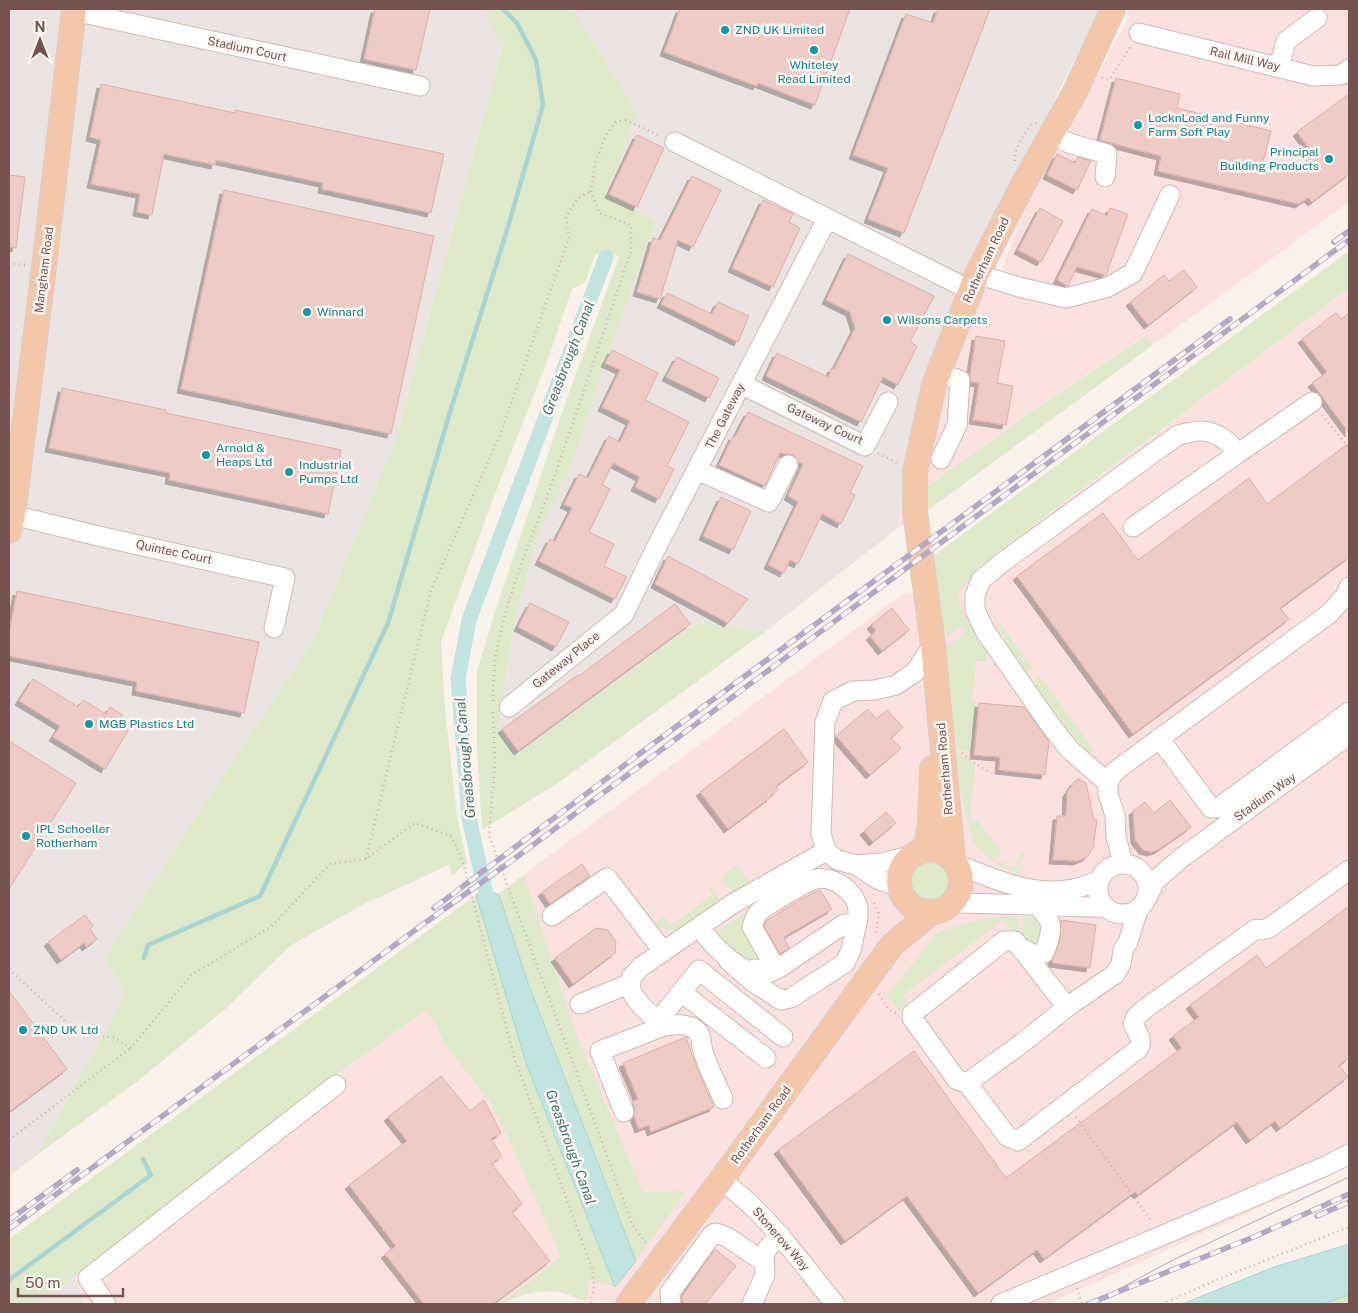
<svg xmlns="http://www.w3.org/2000/svg" width="1358" height="1313" font-family="'Public Sans',sans-serif">
<style>
.commercial{fill:#fae1e0}
.industrial{fill:#ebe3e1}
.green{fill:#dee9ca}
.water{fill:#c1e4e0;stroke:#a8d5d1}
.lines{fill:none;stroke-linecap:round;stroke-linejoin:round}
.stream{stroke:#a8d5d1;stroke-width:4.5}
.canal{stroke:#c1e4e0;stroke-width:15}
.building{fill:#efcbc5;stroke:#e0aea7;filter:url(#shadow)}
.minor-casing{stroke:#cfb9b4;stroke-width:21}
.major-casing{stroke:#d8cfce;stroke-width:26}
.path{stroke:#d4aea8;stroke-width:2.5;stroke-dasharray:1 4;stroke-linecap:butt}
.minor{stroke:#fff;stroke-width:19}
.major{stroke:#f4c6aa;stroke-width:24}
.tram{stroke:#b1a9c6;stroke-width:1}
.rail-casing{stroke:#b1a9c6;stroke-width:5.5}
.rail{stroke:#fef6f2;stroke-width:4;stroke-dasharray:11;stroke-linecap:butt}
.culture-dot{fill:#0f9aa8;stroke:#fef6f2;stroke-width:2}
.labels{text-anchor:middle;stroke-width:5;stroke-linejoin:round;paint-order:stroke}
.culture-label{font-size:12px;fill:#0d838f;stroke:#fef6f2;text-anchor:start}
.street-label{font-size:12px;fill:#755350;stroke:#fef6f2}
.water-label{font-size:14px;font-style:italic;fill:#447874;stroke:#fef6f2}
</style>
<defs>
<filter id="shadow"><feDropShadow dx="-4" dy="4" stdDeviation="0" flood-color="#0004"/></filter>
</defs>
<rect width="100%" height="100%" fill="#fbf1eb"/>
<path class="commercial" d="M1129 9H1349V202L1153 345 1146 335 1034 410 925 488 924 513 898 528 909 448 976 258 1003 274V265L1027 205 1125 24Z
M1349 288V1163L1321 1180 1048 1304H657L654 1301 580 1300 564 1293 547 1291 527 1292 502 1304H88L66 1274 155 1148 905 592 939 597Z"/>
<path class="industrial" d="M9 9H483L503 44 396 439 314 639 104 957 126 993 37 1155 9 1176Z
M572 9H1100L976 258 909 448 898 528 766 631 697 623 515 757 498 728 514 624 540 530 572 465 603 369 656 220 605 194 637 113Z
M9 1243 76 1277 84 1304H9Z"/>
<path class="green" d="M483 9H572L637 113 606 194 656 220 603 369 572 465 540 530 514 624 498 728 515 756 697 623 766 631 558 783 482 830 477 745V671L495 612 567 398 619 257 607 251 595 255 585 282 572 289 549 356 493 499 441 642 445 710 457 816 467 863 452 875 449 865 362 905 290 946 224 1010 138 1081 37 1155 126 993 104 957 314 639 396 439 503 45Z
M1349 251V288L978 567 973 578 959 590C957 615 973 628 987 647V662L976 661 972 700 977 702 971 753 962 750H951L952 703 945 648 966 632 961 625 945 639 933 556Z
M1146 335 1153 345 924 513 925 488 1034 410Z
M993 614 1033 668 1026 675 1007 647Z
M1038 674 1094 750 1090 754 1081 747 1034 685Z
M953 754H960L975 764 970 820 978 821 1000 850 999 858 997 857 992 861 973 842 968 822H967Z
M1019 852 1024 853 1023 860H1021L1019 876 995 864 998 862 1005 863V866L1017 868Z
M911 881a20 20 0 1 1 40 0a20 20 0 1 1-40 0Z
M737 865 751 885 733 893 723 881 724 875Z
M524 875 575 1031 643 1192 686 1191 636 1261 528 983 499 895Z
M622 879 655 923 664 916 671 925 712 895 707 888 709 886C717 891 719 897 719 906L681 930H667L656 926 649 921 620 880Z
M476 895 527 1066 615 1287 589 1280 587 1302C580 1299 572 1295 564 1293 544 1288 524 1294 505 1301L561 1257 505 1131 488 1099 444 1043 435 1023 426 1010 279 1116 269 1129 77 1275 34 1304H9V1239Z
M755 906 763 967 745 961 736 952 719 944 715 934 716 932Z
M1017 916 1019 918V932L1013 933 1003 920 903 995 909 1004 899 1011 887 996 889 991 897 983 935 935 941 931 988 918Z
M1023 917 1039 918 1043 926 1036 950 1022 938Z
M1349 1295V1304H1323Z"/>
<path class="water" d="M488 885 493 892 499 895 528 983 636 1261 615 1287 527 1066 476 895Z
M1349 1244V1295L1323 1304H1182L1274 1267Z"/>
<g class="lines">
<path class="stream" d="M144 958 148 945 260 896 388 623 450 412 508 227 543 105 536 60 517 23 503 9
M9 1280 151 1175 143 1159"/>
<path class="canal" d="M489 907 469 818 458 679 469 620 606 257"/>
</g>
<path class="building" d="M375 9H430L416 70 364 59Z
M680 9H850L815 105 758 83 757 86 664 52Z
M938 9H990L904 233 868 219 888 168 853 155 906 14 933 23Z
M1116 78 1180 94 1177 108 1271 131 1263 162 1294 171 1314 155 1297 132 1349 94V174L1312 202 1308 198 1299 204 1158 171 1161 156 1100 140Z
M101 84 235 113V110L444 154 431 213 322 189 323 183 216 160 215 165 164 154 152 215 137 212 140 194 91 184 101 140 90 137Z
M637 135 664 148 637 207 609 194Z
M1057 154 1075 163 1078 157 1091 161 1077 190 1047 175Z
M9 175 25 177 16 248 9 247Z
M692 176 721 190 693 247 678 240 660 299 637 292 653 238 660 240Z
M224 190 434 236 391 434 181 389Z
M763 200 793 214 789 222 800 228 773 287 732 268Z
M1040 208 1063 221 1041 262 1018 250Z
M1110 208 1128 214 1106 275 1077 267 1068 286 1057 280 1092 209 1107 216Z
M848 254 934 296 910 342 917 346 898 385 883 377 861 422 766 376 777 353 828 377 832 368 834 369 855 328 850 312 826 300Z
M1184 270 1197 287 1148 325 1130 302 1164 275 1169 281Z
M667 293 712 314 718 302 749 316 738 342 661 304Z
M1336 313 1341 319 1349 313V433L1312 383 1327 372 1302 339Z
M976 336 1005 341 997 383 1013 386 1006 425 973 420 979 383 971 382 970 375Z
M612 350 658 373 645 400 689 422 667 466 674 469 659 499 635 487 640 477 613 463 602 485 610 489 589 532 614 544 604 566 627 577 615 599 539 561 550 539 555 541 572 508 564 504 579 474 588 478 609 436 620 442 630 421 602 407 620 370 605 363Z
M677 357 719 378 709 398 666 377Z
M62 388 166 410V413L341 450 328 514 169 480 170 473 49 448Z
M748 412 863 466 850 493 855 495 841 524 822 514 798 564 790 560 784 573 768 565 798 502 788 496 803 464 798 462 793 455 780 453 765 486 719 465 733 436 735 437Z
M1349 443V557L1280 608 1289 619 1133 734 1017 576 1103 513 1138 560 1249 478 1267 504Z
M721 497 751 511 733 550 703 536Z
M668 556 748 599 728 623 655 584Z
M17 591 259 642 244 713 136 691 137 682 9 656V634Z
M530 603 569 622 556 647 518 627Z
M675 604 690 624 518 751 502 729 578 675 579 676Z
M892 608 909 630 882 651 870 636 876 631 871 625Z
M33 679 78 707 83 700 106 714 110 707 123 715 118 722 129 729 105 769 53 737 60 726 19 701Z
M979 703 1024 707 1049 742 1045 775 999 770 1000 757 974 755Z
M868 709 876 719 887 710 903 727 891 738 901 748 870 775 836 736Z
M784 729 808 762 776 786 778 790 770 796 771 797 728 829 700 792Z
M9 741 76 783 9 889Z
M1078 779 1086 783 1094 820H1097L1093 848 1087 857 1077 861 1053 860 1057 816H1066L1067 793 1074 782Z
M1170 800 1191 827 1158 850 1151 852 1143 850 1135 840 1133 811 1145 802 1154 813Z
M886 812 896 823 873 842 864 831Z
M582 864 590 876 550 904 542 892Z
M820 890 832 909 784 937 789 948 780 954 764 926 766 921 801 899Z
M1349 906V1058L1339 1065 1348 1077 1280 1128 1275 1121 1250 1140 1237 1122 1138 1195 1135 1192 1044 1259 1037 1250 978 1293 907 1196 845 1241 778 1150 914 1051 1006 1178 1182 1048 1173 1036 1199 1017 1190 1005 1257 955 1266 968Z
M85 915 93 926 90 929 97 939 86 947 84 943 61 960 48 942Z
M1061 920 1096 925 1090 968 1053 963 1052 961 1060 939Z
M596 928 608 930 616 942 615 953 573 984 555 958Z
M9 991 67 1069 9 1112Z
M686 1037 698 1071 714 1107 651 1132 649 1125 639 1129 634 1116 635 1108 632 1102 638 1099 623 1063Z
M441 1076 470 1111 484 1100 501 1133 491 1139 502 1156 492 1164 522 1204 512 1212 550 1261 493 1304H424L385 1254 396 1246 349 1185 407 1141 388 1117Z
M715 1249 736 1266 705 1304H686L682 1301V1296Z"/>
<g class="lines">
<g class="minor-casing">
<path id="minor" d="M74 11 420 86
M1139 33 1313 76 1341 75 1349 69
M1279 67 1286 41 1317 18
M1052 134 1069 143 1107 154 1105 177
M675 142 970 290
M977 274 1019 287 1066 298 1108 287 1133 273 1170 195
M938 373 960 380 957 425 941 459
M741 384 865 446 888 402
M1237 454 1312 402
M697 470 769 502 788 465
M13 515 94 535 285 578 274 628
M509 707 624 614 656 548 827 219
M1159 738 1211 808H1218L1349 712
M1108 783 1070 750 1051 726 985 631 975 610V595L981 580 1000 564 1178 435C1185 434 1195 430 1202 431 1217 432 1231 442 1237 454L1133 527
M911 856 880 863 856 865 837 860 826 851 821 833 825 722 833 701 853 691 875 690 896 685 915 672 933 645
M1098 889a25 25 0 1 1 50 0a25 25 0 1 1-50 0Z
M1123 864 1116 836 1115 815 1108 794V783L1114 772 1330 613 1345 596 1349 587
M856 865 879 880 900 887
M958 865C994 879 1033 897 1073 889 1082 887 1090 884 1099 881
M1147 898 1155 881 1180 859 1349 735
M952 903C1003 903 1053 907 1104 907
M552 916 607 878 663 951
M699 927C717 951 732 963 758 978L779 968 844 924H850L855 931 851 950 845 963 791 998 781 1000 753 982 728 960
M1021 948 1035 955 1044 953C1048 944 1053 929 1049 920 1046 915 1041 910 1038 906
M754 969 761 971 772 962 752 927C754 922 755 916 758 913 765 906 807 881 816 879 834 875 858 893 858 911 859 918 857 924 855 931
M681 992 766 1058
M580 1004 631 983
M1067 1007 1015 941H1004L912 1014V1018L957 1080 967 1083 1025 1041 1067 1007 1115 974 1121 964 1123 950 1128 942 1138 910
M658 1021 699 970 783 1037
M664 1026C675 1025 689 1022 698 1032 702 1037 701 1042 702 1047 706 1065 716 1082 723 1099
M967 1083 1007 1136 1018 1141 1137 1050C1145 1041 1138 1035 1133 1024L1136 1017 1142 1011 1256 929 1262 930 1269 928 1349 870
M624 1112 600 1051 664 1026C653 1016 624 996 631 978 633 974 639 969 642 966L734 903 826 851
M721 1180C769 1215 798 1259 835 1304
M106 1304 88 1278 336 1085
M671 1304 670 1292 674 1287 711 1236 715 1233C728 1234 749 1254 763 1261
M752 1304 765 1275 764 1255 769 1246 781 1236
M1001 1304 1328 1165 1349 1154"/>
</g>
<g class="major-casing">
<path id="major" d="M9 531 13 515 45 259 74 9
M899 881a31 31 0 1 1 62 0a31 31 0 1 1-62 0Z
M925 850 930 823 932 768
M953 859 933 645 915 512V472L934 385 977 274 1025 181 1075 92 1113 9
M628 1304 721 1180 892 945 932 912"/>
</g>
<path class="path" d="M1102 78 1109 80 1131 46
M1015 161C1014 148 1024 136 1030 125L1036 123
M9 263 25 265
M1322 415 1349 448
M878 453 899 464
M493 701C491 625 528 551 553 480 580 404 605 327 631 251V225L599 213 591 191 595 164 605 136 616 122 625 120 661 136
M493 712 495 763 489 835 632 1224 645 1242 649 1244
M962 753 975 763 991 773
M366 859 431 590 500 435 569 237 566 217 577 199 591 191
M874 903 879 915 876 934
M9 969 80 1035 113 1037 131 1048 191 975 271 927 330 864 366 859 415 823 451 836 462 859 515 1060 592 1268 594 1288 590 1304
M879 994 889 1010 896 1013
M1076 1117 1152 1222
M9 1140 131 1048
M1077 1288 1082 1304
M1162 1304 1214 1281 1349 1227"/>
<use href="#minor" class="minor"/>
<use href="#major" class="major"/>
<path class="tram" d="M1098 1300 1175 1259 1349 1177"/>
<g class="rail-casing">
<path id="rail" d="M1334 242 1349 231
M434 908 654 743 1230 319
M1317 1216 1349 1202
M9 1220 77 1170
M9 1229 422 925 510 862 1349 240
M1088 1304 1256 1236 1349 1194"/>
</g>
<use href="#rail" class="rail"/>
</g>
<g class="culture-dot">
<circle cx="725" cy="30" r="5"/>
<circle cx="814" cy="50" r="5"/>
<circle cx="1138" cy="125" r="5"/>
<circle cx="1329" cy="159" r="5"/>
<circle cx="307" cy="312" r="5"/>
<circle cx="887" cy="320" r="5"/>
<circle cx="206" cy="455" r="5"/>
<circle cx="289" cy="472" r="5"/>
<circle cx="89" cy="724" r="5"/>
<circle cx="26" cy="836" r="5"/>
<circle cx="23" cy="1030" r="5"/>
</g>
<g class="labels">
<g class="culture-label">
<text x="735" y="34">ZND UK Limited</text>
<text x="814" y="69" text-anchor="middle">Whiteley<tspan x="814" dy="14">Read Limited</tspan></text>
<text x="1148" y="122">LocknLoad and Funny<tspan x="1148" dy="14">Farm Soft Play</tspan></text>
<text x="1319" y="156" text-anchor="end">Principal<tspan x="1319" dy="14">Building Products</tspan></text>
<text x="317" y="316">Winnard</text>
<text x="897" y="324">Wilsons Carpets</text>
<text x="216" y="452">Arnold &amp;<tspan x="216" dy="14">Heaps Ltd</tspan></text>
<text x="299" y="469">Industrial<tspan x="299" dy="14">Pumps Ltd</tspan></text>
<text x="99" y="728">MGB Plastics Ltd</text>
<text x="36" y="833">IPL Schoeller<tspan x="36" dy="14">Rotherham</tspan></text>
<text x="33" y="1034">ZND UK Ltd</text>
</g>
<g class="street-label">
<text transform="translate(247 49) rotate(12)" y="4">Stadium Court</text>
<text transform="translate(1245 59) rotate(13)" y="4">Rail Mill Way</text>
<text transform="translate(986 260) rotate(-65)" y="4">Rotherham Road</text>
<text transform="translate(44 270) rotate(-83)" y="4">Mangham Road</text>
<text transform="translate(725 416) rotate(-63)" y="4">The Gateway</text>
<text transform="translate(825 424) rotate(25)" y="4">Gateway Court</text>
<text transform="translate(174 552) rotate(12)" y="4">Quintec Court</text>
<text transform="translate(566 660) rotate(-39)" y="4">Gateway Place</text>
<text transform="translate(945 769) rotate(-95)" y="4">Rotherham Road</text>
<text transform="translate(1265 797) rotate(-36)" y="4">Stadium Way</text>
<text transform="translate(761 1125) rotate(-54)" y="4">Rotherham Road</text>
<text transform="translate(781 1239) rotate(49)" y="4">Stonerow Way</text>
</g>
<g class="water-label">
<text transform="translate(568 358) rotate(-69)" y="5">Greasbrough Canal</text>
<text transform="translate(465 758) rotate(-95)" y="5">Greasbrough Canal</text>
<text transform="translate(571 1147) rotate(70)" y="5">Greasbrough Canal</text>
</g>
</g>
<rect width="1358" height="1313" fill="none" stroke="#755350" stroke-width="20"/>
<g transform="translate(40 40)" stroke="#fef6f2" stroke-width="4" paint-order="stroke">
<path d="M0-4L9 19L0 12L-9 19Z" fill="#755350"/>
<text y="-8" font-size="14" font-weight="bold" text-anchor="middle" fill="#755350">N</text>
</g>
<path d="M18 1288v8h105v-8" fill="none" stroke="#755350" stroke-width="2.5"/>
<text x="25" y="1288" font-size="15" fill="#755350" stroke="#fef6f2" stroke-width="4" paint-order="stroke">50 m</text>
</svg>
